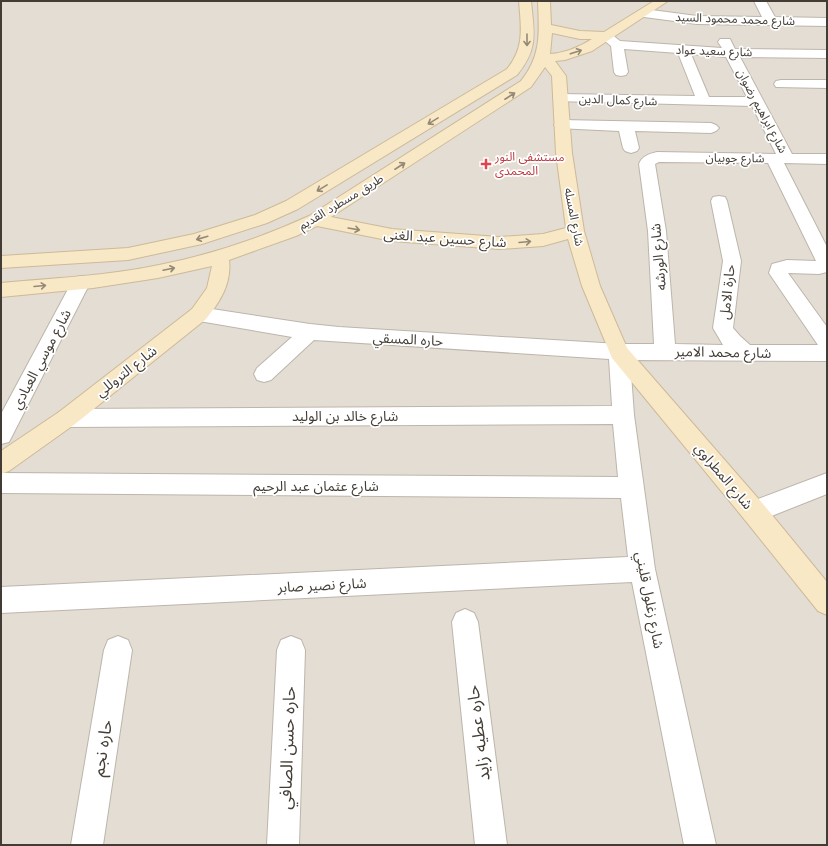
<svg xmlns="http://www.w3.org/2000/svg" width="828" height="846" font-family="Arial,'Noto Sans Arabic',sans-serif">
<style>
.residential{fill:#e4ddd3}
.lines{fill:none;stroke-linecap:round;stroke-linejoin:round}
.street-casing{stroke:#bdb5ab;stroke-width:2}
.secondary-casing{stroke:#ccba98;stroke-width:2}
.street{fill:#fff;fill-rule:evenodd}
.secondary{fill:#f8e8c6;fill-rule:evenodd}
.oneway{stroke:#948976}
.health-dot{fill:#e0444e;stroke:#fff;stroke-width:1.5}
.labels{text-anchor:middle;stroke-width:3.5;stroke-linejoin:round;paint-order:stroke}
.far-street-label{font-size:12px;fill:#423c35;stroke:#fff}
.far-health-label{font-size:12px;fill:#be3a42;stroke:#fff;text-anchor:start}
.street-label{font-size:14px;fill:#423c35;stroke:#fff}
.near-street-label{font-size:17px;fill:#423c35;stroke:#fff}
</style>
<rect width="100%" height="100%" fill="#f0ece4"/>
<path class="residential" d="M1 1H827V845H1Z"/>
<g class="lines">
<g class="street-casing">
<path id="street" d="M754 1H766L775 17 827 18V26L697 24 644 17 640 16 638 13 640 10 644 9 697 16 762 17Z
M605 32 610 33 620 41 722 48 718 42 720 39H730L735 49 827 50V58L740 57 792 154H827V164L784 163 827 247V272L819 274 788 273 827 327V361L630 360 634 415 655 569 716 845H684L632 582 1 613V587L628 557 621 498 1 493V473L618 477 613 424 67 427 59 424 56 418 59 412 67 409 612 406 609 359 314 340 271 380 264 382 257 380 254 374 257 368 292 337 199 321 192 319 189 314 192 309 199 307 310 324 339 327 619 344H654L648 231 639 164C642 156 649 154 657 152L776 154 752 106 555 101 553 98 555 95 560 94 695 96 678 53 624 49 628 72 626 75 621 76 616 75 614 72 611 46 599 36 600 33ZM691 54 726 57 747 97H709ZM659 162 768 163 816 261 787 260 772 264 769 273 818 345H750L740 336 733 328 741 261 727 201 725 197 719 196 713 197 711 201 723 261 713 328 723 345 675 344 666 231 655 164Z
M781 80H827V88L776 87 774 84 776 81Z
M562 120 711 123 716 125 719 128 716 131 711 133 635 131 639 148 637 151 631 153 625 151 623 148 619 131 557 128 554 125 557 122Z
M81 276 88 278 90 283 9 442 1 444V414L74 278Z
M827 473V494L754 523 745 520 742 512 745 504Z
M465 609 474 613 478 622 507 845H475L452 622 456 613Z
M118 636 128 640 132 650 103 845H71L104 650 108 640Z
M291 636 301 640 305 650 299 845H267L277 650 281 640Z"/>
</g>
<g class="secondary-casing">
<path id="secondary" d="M519 1H531C534 33 539 48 517 75L298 209 267 223 202 244 128 260 1 268V256L128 248 194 234 255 215 286 201 507 69C525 47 521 27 519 1Z
M538 1H550L551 25 580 31 604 32 654 1H668L592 51 565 60 555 61 566 76 572 153 584 231 600 286 627 348 763 504 827 582V615L818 611 745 520 612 358 582 286 568 239 543 246 499 249 392 241 317 226 296 236 229 260C232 283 220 302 206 319L75 424 9 471 1 474V451L59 412 192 309 207 288 212 266 158 278 93 288 1 297V283C53 278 107 276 159 265 210 255 261 238 309 216L521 81C542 55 539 32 538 1ZM552 33 580 39H592C579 47 565 53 550 54ZM545 67 552 76 556 153 566 228 543 234 499 237 392 229 331 217 531 87Z"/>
</g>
<use href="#street" class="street"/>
<use href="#secondary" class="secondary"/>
</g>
<defs><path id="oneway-shaft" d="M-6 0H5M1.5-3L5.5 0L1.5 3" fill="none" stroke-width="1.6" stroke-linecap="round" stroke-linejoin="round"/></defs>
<g class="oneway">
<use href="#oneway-shaft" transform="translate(527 40) rotate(90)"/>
<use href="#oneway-shaft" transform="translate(576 52) rotate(-18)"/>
<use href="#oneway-shaft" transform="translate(510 96) rotate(-33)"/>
<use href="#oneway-shaft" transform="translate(433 121) rotate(149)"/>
<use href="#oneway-shaft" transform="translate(400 166) rotate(-33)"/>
<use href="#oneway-shaft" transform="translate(322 188) rotate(149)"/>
<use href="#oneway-shaft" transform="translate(354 229) rotate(10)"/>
<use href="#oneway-shaft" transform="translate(202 238) rotate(164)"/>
<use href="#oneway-shaft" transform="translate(525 242) rotate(-5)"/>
<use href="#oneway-shaft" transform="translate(169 269) rotate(-12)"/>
<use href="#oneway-shaft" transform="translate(40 286) rotate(-5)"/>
</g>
<path class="health-dot" d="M484 158h4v4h4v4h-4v4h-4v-4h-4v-4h4z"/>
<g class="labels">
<g class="far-street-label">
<text transform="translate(735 19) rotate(2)" y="4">شارع محمد محمود السيد</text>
<text transform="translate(714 51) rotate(2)" y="4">شارع سعيد عواد</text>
<text transform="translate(618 100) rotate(2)" y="4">شارع كمال الدين</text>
<text transform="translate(762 111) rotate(62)" y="4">شارع ابراهيم رضوان</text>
<text transform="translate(735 158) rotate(1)" y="4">شارع جوبيان</text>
<text transform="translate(341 202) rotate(-31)" y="4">طريق مسطرد القديم</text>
<text transform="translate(574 217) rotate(79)" y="4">شارع المسله</text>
</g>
<g class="far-health-label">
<text x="495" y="161">مستشفى النور<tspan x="495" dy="14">المحمدى</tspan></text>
</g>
<g class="street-label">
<text transform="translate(445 238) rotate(4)" y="5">شارع حسين عبد الغنى</text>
<text transform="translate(658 257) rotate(-95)" y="5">شارع الورشه</text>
<text transform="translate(727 292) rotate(-84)" y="5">حارة الامل</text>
<text transform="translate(408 339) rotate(3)" y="5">حاره المسقي</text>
<text transform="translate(723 352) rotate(1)" y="5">شارع محمد الامير</text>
<text transform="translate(41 359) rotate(-62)" y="5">شارع موسي العبادي</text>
<text transform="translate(126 371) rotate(-38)" y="5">شارع التروللي</text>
<text x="345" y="421">شارع خالد بن الوليد</text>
<text transform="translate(724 476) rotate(50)" y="5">شارع المطراوي</text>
<text x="316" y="491">شارع عثمان عبد الرحيم</text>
<text transform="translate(322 585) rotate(-3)" y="5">شارع نصير صابر</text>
<text transform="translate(650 600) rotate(79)" y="5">شارع زغلول قليني</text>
</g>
<g class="near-street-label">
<text transform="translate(478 733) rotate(-97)" y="6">حاره عطيه زايد</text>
<text transform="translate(102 748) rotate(-81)" y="6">حاره نجم</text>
<text transform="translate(287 748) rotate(-88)" y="6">حاره حسن الصافي</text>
</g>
</g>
<rect width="828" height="846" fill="none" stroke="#423c35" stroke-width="4"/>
</svg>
